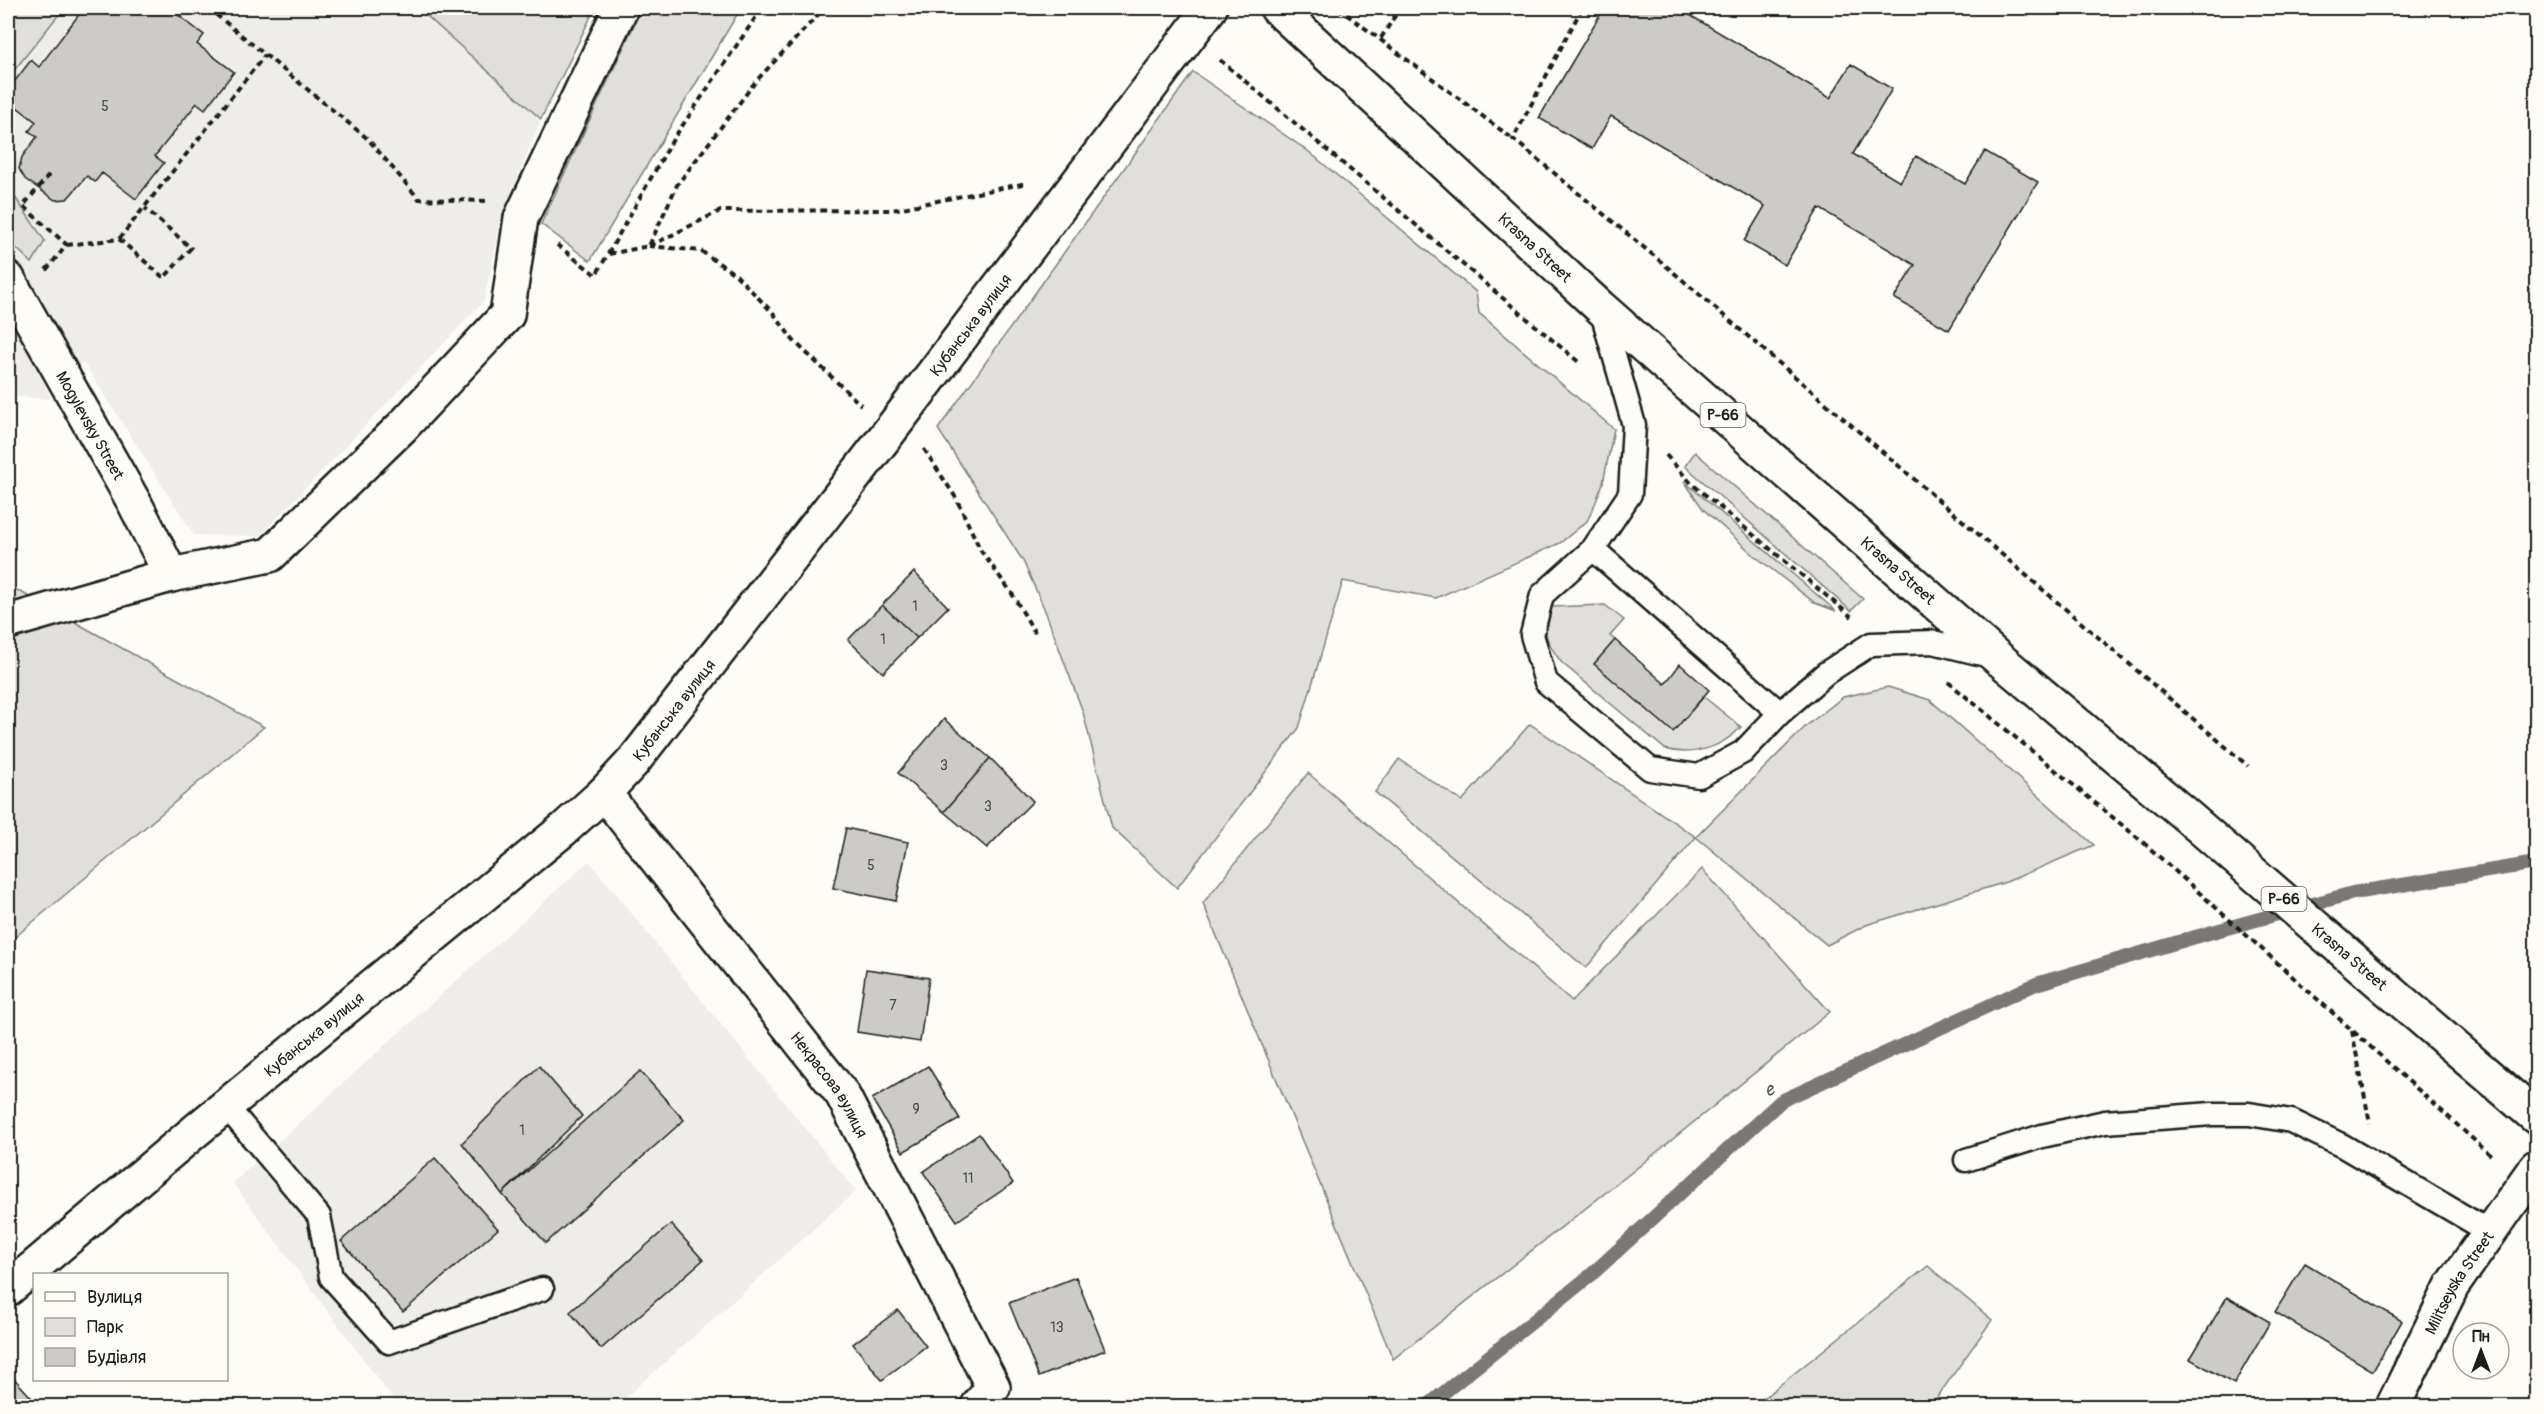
<svg xmlns="http://www.w3.org/2000/svg" width="2544" height="1414" font-family="Pangolin,sans-serif">
<style>
.built{fill:#eeede9}
.green{fill:#e0dfdb;stroke:#7e7e7c;stroke-width:1.5}
.lines{fill:none;stroke-linecap:round;stroke-linejoin:round}
.stream{stroke:#797876;stroke-width:14}
.building{fill:#cccbc8;stroke:#1c1c1c;stroke-width:1.5}
.lane-casing{stroke:#1c1c1c;stroke-width:27}
.street-casing{stroke:#1c1c1c;stroke-width:38}
.primary-casing{stroke:#1c1c1c;stroke-width:38}
.path{stroke:#1c1c1c;stroke-width:4;stroke-dasharray:6 4.5;stroke-linecap:butt}
.lane{stroke:#fdfcf7;stroke-width:22}
.street{stroke:#fdfcf7;stroke-width:33}
.primary{stroke:#fdfcf7;stroke-width:33}
.labels{text-anchor:middle;stroke-width:4.5;stroke-linejoin:round;paint-order:stroke}
.number-label{font-size:14px;fill:#484847}
.shield{fill:#fdfcf7;stroke:#605f5e;stroke-width:1.5}
.shield-label{font-size:15px;font-weight:bold;fill:#1c1c1c}
.street-label{font-size:16px;fill:#1c1c1c;stroke:#fdfcf7}
.water-label{font-size:18px;font-style:italic;fill:#5a5a58;stroke:#fdfcf7}
</style>
<rect width="100%" height="100%" fill="#fdfcf7"/>
<filter id="ink" filterUnits="userSpaceOnUse"><feTurbulence type="fractalNoise" baseFrequency=".0167" numOctaves="2"/><feDisplacementMap in="SourceGraphic" scale="12" xChannelSelector="R" yChannelSelector="G"/><feConvolveMatrix kernelMatrix="1 2 1 2 8 2 1 2 1" color-interpolation-filters="sRGB"/></filter>
<g filter="url(#ink)">
<path class="built" d="M8 8H418L541 119 502 216 484 301 260 536 194 535 84 363 38 372 51 399 8 396Z
M589 861 856 1191 616 1406H398L233 1183Z"/>
<path class="green" d="M8 8H64L8 78Z
M418 8H595L541 119Z
M642 8H741L590 261 541 224Z
M1193 72 1308 151 1476 292 1479 313 1614 429 1603 483 1595 504 1587 521 1560 543 1436 598 1343 581 1299 728 1177 888 1112 828 1083 712 1044 608 1023 561 938 429Z
M8 187 45 241 32 263 8 240Z
M1695 452 1863 599 1851 611 1685 466Z
M1684 481 1836 611 1815 603 1756 557 1703 509Z
M8 585 264 727 8 943Z
M1605 605 1624 620 1610 636 1615 640 1673 731 1704 697 1741 727C1722 748 1691 757 1665 749L1562 663C1548 645 1539 629 1550 607Z
M1888 687 1930 700 2094 845 2006 882 1866 925 1827 945 1696 837 1586 968 1375 792 1399 759 1462 801 1530 724 1696 837 1806 726 1843 697Z
M1308 773 1572 1001 1702 869 1830 1012 1637 1168 1393 1359 1203 903Z
M1928 1266 1992 1320 1931 1406H1735L1760 1401Z"/>
<g class="lines">
<path class="stream" d="M1427 1406 1591 1275 1781 1101 2036 984 2209 933 2353 893 2536 863"/>
</g>
<path class="building" d="M75 8H169L204 35 197 44 234 72 205 109 197 103 155 156 164 163 136 199 102 173 95 182 87 176 67 199 55 200 25 179 19 169 22 157 37 137 29 131 36 122 8 100V90L31 60 39 67 81 12Z
M1604 8H1678L1830 98 1851 64 1892 89 1853 154 1900 182 1916 156 1965 184 1985 151 2038 182 1949 330 1894 298 1915 265 1819 208 1785 265 1744 241 1765 206 1611 116 1592 149 1539 118Z
M914 572 948 607 917 638 882 605Z
M882 605 917 638 883 673 848 640Z
M1615 640 1665 684 1680 664 1709 690 1673 732 1594 664Z
M944 719 990 758 944 812 898 773Z
M990 758 1033 801 987 848 944 812Z
M846 828 908 842 896 901 833 888Z
M866 969 929 978 920 1042 857 1032Z
M539 1066 582 1116 502 1194 462 1143Z
M928 1066 960 1119 903 1152 872 1099Z
M640 1071 684 1120 546 1243 502 1194Z
M979 1134 1013 1183 957 1221 923 1172Z
M435 1158 498 1229 403 1312 341 1241Z
M671 1224 703 1260 601 1349 570 1312Z
M2305 1263 2402 1321 2373 1371 2275 1312Z
M1076 1277 1105 1350 1039 1377 1009 1303Z
M2227 1297 2270 1322 2234 1384 2190 1359Z
M898 1310 926 1346 882 1380 853 1344Z
M10 1374 39 1406H8V1377Z"/>
<g class="lines">
<g class="lane-casing">
<path id="lane" d="M1601 309 1634 425 1630 494 1593 549 1780 713 1826 673 1871 644 1933 642 1994 657
M1593 549 1542 595 1532 635 1546 682 1650 769 1699 776 1743 752 1780 713
M226 1106 319 1216 331 1277 389 1342 542 1289
M1966 1160 2042 1136 2105 1122 2212 1114H2249L2291 1121 2343 1146 2490 1232"/>
</g>
<g class="street-casing">
<g id="street">
<path id="s1" d="M8 279 135 504 171 575"/>
<path d="M8 622 171 575 270 555 402 427 507 315 521 218 621 8"/>
<path id="s2" d="M604 793 842 1094 993 1387 978 1406"/>
<path id="s3" d="M8 1289 194 1132 564 829 604 793 633 762 889 432 1210 8"/>
<path id="s4" d="M2393 1406 2452 1286 2536 1167"/>
</g>
</g>
<g class="primary-casing">
<g id="primary">
<path id="s5" d="M1277 8 1601 308 1998 658 2181 811 2536 1117"/>
</g>
</g>
<path class="path" d="M208 8 368 139 419 199 487 201
M1338 8 1513 139
M1582 8 1513 139 1665 265 2248 766
M174 12 178 8
M1381 38 1400 8
M1220 60 1581 364
M119 239 164 278 191 248 145 208
M67 245 119 239 265 55
M557 245 596 275 672 141 762 8
M649 246 701 251 736 275 774 314 793 340 861 405
M650 246 720 211 892 210 1027 183
M609 254 649 246 677 185 756 81 817 16 821 8
M46 270 67 245 23 206 50 174
M924 449 956 498 981 551 1011 592 1035 633
M1666 455 1691 483 1852 617
M1948 682 2144 843 2494 1158
M2352 1031 2370 1124"/>
<use href="#lane" class="lane"/>
<use href="#street" class="street"/>
<use href="#primary" class="primary"/>
</g>
</g>
<g class="labels">
<g class="number-label">
<text x="105" y="111">5</text>
<text x="915" y="611">1</text>
<text x="883" y="644">1</text>
<text x="944" y="770">3</text>
<text x="988" y="811">3</text>
<text x="871" y="870">5</text>
<text x="893" y="1010">7</text>
<text x="916" y="1114">9</text>
<text x="522" y="1135">1</text>
<text x="968" y="1183">11</text>
<text x="1057" y="1332">13</text>
</g>
<g class="shield">
<rect x="1700.5" y="403" width="45" height="24" rx="4.5"/>
<rect x="2261.5" y="887" width="45" height="24" rx="4.5"/>
</g>
<g class="shield-label">
<text x="1723" y="420">Р-66</text>
<text x="2284" y="904">Р-66</text>
</g>
<g class="street-label">
<text dy="6" stroke="none"><textPath href="#s5" startOffset="352">Krasna Street</textPath></text>
<text dy="6" stroke="none"><textPath href="#s3" startOffset="1370">Кубанська вулиця</textPath></text>
<text dy="6" stroke="none"><textPath href="#s1" startOffset="168">Mogylevsky Street</textPath></text>
<text dy="6" stroke="none"><textPath href="#s5" startOffset="838">Krasna Street</textPath></text>
<text dy="6" stroke="none"><textPath href="#s3" startOffset="884">Кубанська вулиця</textPath></text>
<text dy="6" stroke="none"><textPath href="#s5" startOffset="1432">Krasna Street</textPath></text>
<text dy="6" stroke="none"><textPath href="#s3" startOffset="398">Кубанська вулиця</textPath></text>
<text dy="6" stroke="none"><textPath href="#s2" startOffset="369">Некрасова вулиця</textPath></text>
<text dy="6" stroke="none"><textPath href="#s4" startOffset="140">Militseyska Street</textPath></text>
</g>
<g class="water-label">
<text transform="translate(1769 1090) rotate(-36)" y="6">e</text>
</g>
</g>
<rect width="2544" height="1414" fill="none" stroke="#fdfcf7" stroke-width="30"/>
<rect x="15" y="15" width="2514" height="1384" fill="none" stroke="#1c1c1c" stroke-width="2" filter="url(#ink)"/>
<rect x="33" y="1273" width="195" height="108" fill="#fdfcf7" stroke="#a3a29f" stroke-width="1.5"/>
<rect x="45" y="1292" width="30" height="9" fill="#fdfcf7" stroke="#a3a29f" stroke-width="1.5"/>
<text x="87" y="1303" font-size="18" fill="#1c1c1c">Вулиця</text>
<rect x="45" y="1318" width="30" height="18" fill="#e0dfdb" stroke="#a3a29f" stroke-width="1.5"/>
<text x="87" y="1333" font-size="18" fill="#1c1c1c">Парк</text>
<rect x="45" y="1348" width="30" height="18" fill="#cccbc8" stroke="#a3a29f" stroke-width="1.5"/>
<text x="87" y="1363" font-size="18" fill="#1c1c1c">Будівля</text>
<g transform="translate(2481 1351)"><circle r="28" fill="#fdfcf7" stroke="#a3a29f" stroke-width="1.5"/>
<path d="M0-4.5L10 22L0 15L-10 22Z" fill="#1c1c1c"/>
<text y="-9" font-size="16" font-weight="bold" text-anchor="middle" fill="#1c1c1c">Пн</text>
</g>
</svg>
